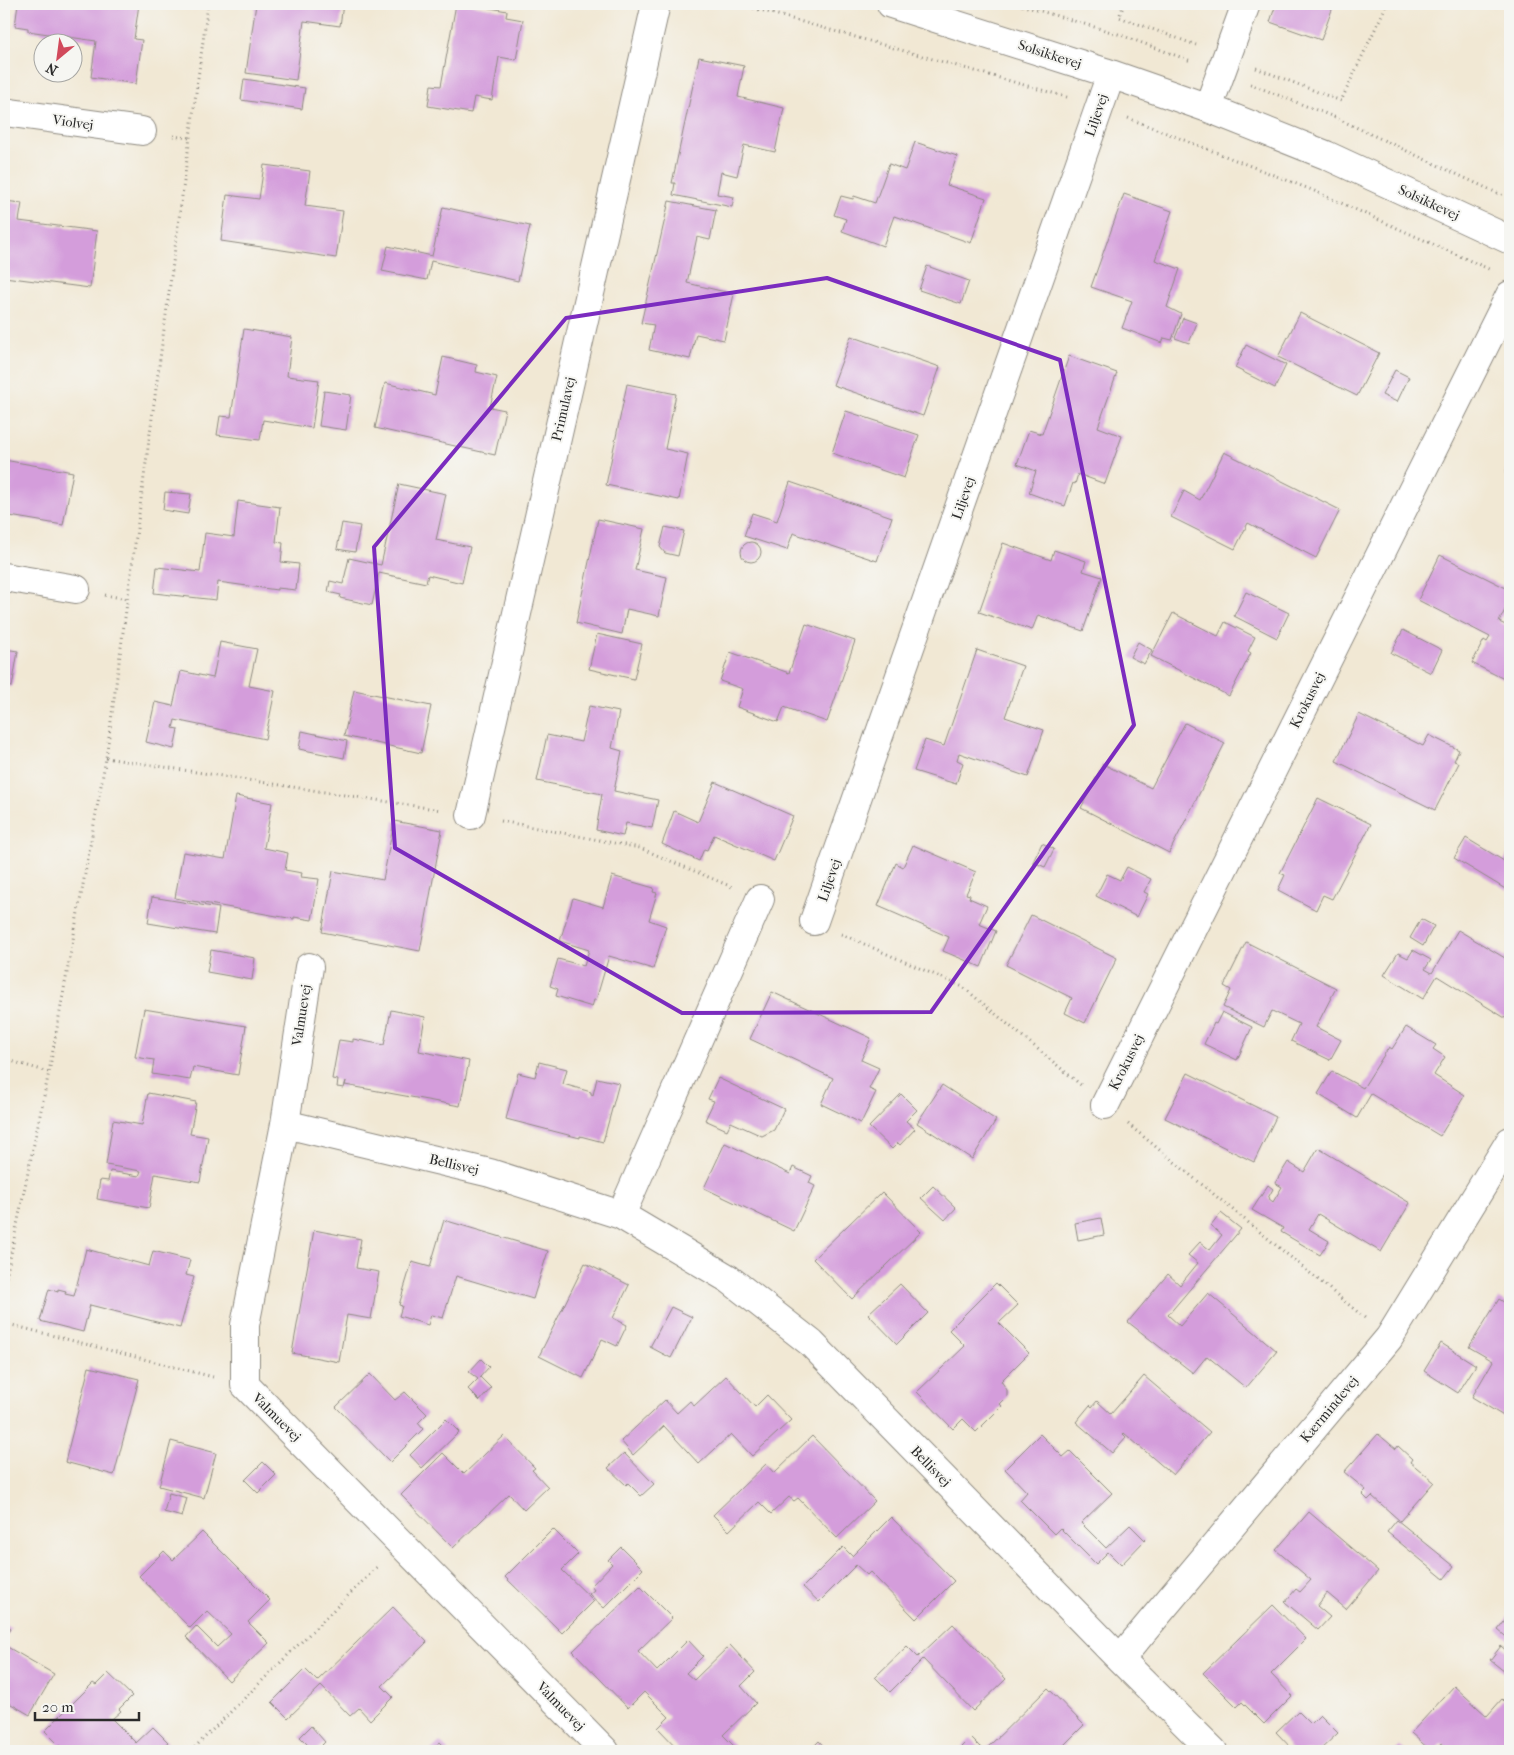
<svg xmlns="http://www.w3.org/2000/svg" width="1514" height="1755" font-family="'IM FELL French Canon',serif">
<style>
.building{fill:#d49ddb}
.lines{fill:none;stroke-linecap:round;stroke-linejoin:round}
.street-casing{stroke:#8e8a80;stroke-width:30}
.path{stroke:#8e8a80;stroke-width:3;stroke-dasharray:1 4;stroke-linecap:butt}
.street{stroke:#fff;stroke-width:28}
.marked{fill:none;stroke:#7b2cbf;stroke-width:4;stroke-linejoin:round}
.labels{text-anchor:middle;stroke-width:4;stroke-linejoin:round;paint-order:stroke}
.street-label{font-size:14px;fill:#2b2b2b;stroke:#f6f6f2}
</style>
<rect width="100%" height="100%" fill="#f6f6f2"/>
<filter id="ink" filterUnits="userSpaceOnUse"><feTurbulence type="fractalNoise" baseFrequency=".02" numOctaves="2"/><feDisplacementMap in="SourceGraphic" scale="10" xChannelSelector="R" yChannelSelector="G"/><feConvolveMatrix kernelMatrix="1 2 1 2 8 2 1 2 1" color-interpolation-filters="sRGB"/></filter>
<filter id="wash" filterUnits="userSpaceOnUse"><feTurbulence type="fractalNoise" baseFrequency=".0096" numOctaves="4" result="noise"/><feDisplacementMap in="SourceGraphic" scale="20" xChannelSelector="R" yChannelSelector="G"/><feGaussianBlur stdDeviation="1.12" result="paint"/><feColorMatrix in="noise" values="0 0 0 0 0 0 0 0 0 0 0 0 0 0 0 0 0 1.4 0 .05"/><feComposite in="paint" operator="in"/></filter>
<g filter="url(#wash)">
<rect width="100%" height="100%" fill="#f1e8d4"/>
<g id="blocks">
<path class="building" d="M18 4H139L134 39 142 40 136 84 91 77 96 41 28 31V28L15 26Z
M256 4H343L340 26 304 21 296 80 246 73Z
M456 4H468L507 11 506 17 523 20 516 60 499 57 492 100 474 97 471 113 428 106 431 85 441 86Z
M1276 4H1334L1321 40 1270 22Z
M699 57 744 66 738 97 784 108 775 152 744 145 737 176 721 172 717 194 734 197 732 207 673 195 675 183H672Z
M244 79 305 88 302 109 241 100Z
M915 142 957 156 947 185 986 198 971 243 894 216 883 246 842 231 846 219 834 215 841 196 853 199 854 196 875 203 889 164 905 170Z
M264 165 310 171 305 206 343 211 336 258 221 241 227 195 259 199Z
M1124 194 1172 211 1155 260 1180 269 1167 307 1181 314 1172 340 1164 338 1162 343 1122 328 1132 301 1091 287Z
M4 201 22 203 19 221 97 231 90 288 4 277Z
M669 201 716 210 710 240 697 237 687 283 734 294 724 340 696 334 690 359 649 350 654 325 641 323Z
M443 207 530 226 518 281 431 261 427 280 382 271 388 246 432 256Z
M927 266 969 281 961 304 919 290Z
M1300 313 1379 353 1357 396 1278 357Z
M1183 318 1197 323 1189 343 1175 338Z
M244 329 292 337 287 376 319 380 312 428 263 420 260 440 217 435 220 416 231 417Z
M851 336 940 367 923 416 833 385Z
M1246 345 1286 365 1275 388 1235 368Z
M1069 356 1117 373 1098 427 1122 436 1105 484 1078 474 1075 484 1073 483 1065 506 1029 493 1036 471 1017 464 1029 430 1042 434Z
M443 357 477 365 476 372 497 377 490 407 505 410 495 455 375 428 385 383 435 395Z
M1395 370 1409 377 1397 402 1382 395Z
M627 384 676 394 665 449 688 454 679 500 606 485Z
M324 391 351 395 346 430 319 426Z
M846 411 919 435 904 478 832 453Z
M1224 452 1340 510 1316 558 1248 523 1235 549 1171 517 1184 491 1200 500Z
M4 460 73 472 63 525 4 515Z
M1510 462V476L1505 473Z
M790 482 892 517 877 561 793 533 787 550 744 536 752 513 777 521Z
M399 484 446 494 436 540 470 547 462 583 428 575 426 583 379 573 372 605 340 598 341 595 328 592 330 581 343 584 349 558 381 565Z
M165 492 191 494 188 514 163 510Z
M238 501 280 507 276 542 283 543 281 562 299 564 296 590 277 588V590L218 582 216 600 154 593 157 567 200 572 205 533 234 537Z
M598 519 644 529 635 570 667 577 659 616 627 609 622 634 576 623Z
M342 523 360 526 355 552 337 549Z
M665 527 684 531 678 556 665 553 660 547Z
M741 552a10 10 0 1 1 20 0a10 10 0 1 1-20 0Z
M1003 543 1051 560 1054 550 1086 561 1083 571 1102 577 1083 631 1038 615 1032 630 979 612Z
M1440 555 1510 590V600L1499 622 1510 627V645L1507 651 1510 653V682L1472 663 1484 640 1487 642 1490 637 1418 600Z
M1246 592 1289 613 1277 638 1234 616Z
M1173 613 1218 636 1225 622 1255 637 1248 651 1251 653 1229 696 1151 656Z
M806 624 855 641 827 722 784 707 778 722 737 707 743 689 720 681 730 652 789 673Z
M1403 630 1442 650 1431 673 1391 653Z
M597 634 642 644 634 679 589 669Z
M220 642 257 649 249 686 275 691 265 739 175 720 173 728 178 729 174 749 146 742 155 702 173 706 181 671 213 678Z
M1138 642 1152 650 1144 664 1130 657Z
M4 649 18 651 12 687 4 686Z
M977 650 1023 666 1005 717 1044 730 1028 777 959 753 957 760 963 763 956 784 914 771 925 740 944 746Z
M354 690 431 706 421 753 344 736Z
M589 706 619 712 612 748 622 751 614 791 658 800 652 828 626 823 623 836 596 830 602 794 537 781 547 735 581 742Z
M1359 714 1423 746 1429 735 1459 750 1454 761 1459 763 1435 810 1336 761Z
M1185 723 1225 743 1169 853 1081 808 1103 764 1151 788Z
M302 731 347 741 344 758 299 749Z
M715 782 793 816 774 861 714 835 707 850 704 849 699 861 662 844 674 811 698 822Z
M236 796 272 803 264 848 288 853 285 870 302 873 301 877 319 879 312 920 294 917V919L175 898 183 852 225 859Z
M1318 798 1371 824 1332 899 1323 895 1316 910 1278 890 1285 875 1280 873Z
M394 821 442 830 420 951 322 932 333 871 383 880Z
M1466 838 1504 861 1510 850V884L1507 890 1454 858Z
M1042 843 1054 849 1045 867 1033 862Z
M913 845 976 872 966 894 970 895 969 898 987 906 979 924 996 931 981 967 943 951 949 937 878 906 896 863 903 867Z
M1127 867 1151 879 1144 892 1148 894 1137 917 1096 896 1107 874 1120 880Z
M612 876 654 888 653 892 657 893 649 920 666 926 653 969 609 956 596 1000H594L592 1007 556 996 558 989 550 986 558 959 584 966 589 950 560 941 573 898 603 907Z
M152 897 219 908 215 934 148 923Z
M1031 915 1117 958 1085 1023 1065 1013 1072 998 1006 965Z
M1421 919 1434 926 1423 946 1410 938Z
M1458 930 1505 958 1510 948V1021L1437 976 1423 999 1384 975 1398 953 1408 958 1413 950 1431 960 1425 969 1432 973Z
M1246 942 1336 988 1316 1027 1341 1040 1330 1060 1291 1041 1299 1024 1272 1011 1264 1027 1223 1007 1231 990 1224 986Z
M211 950 255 958 252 980 207 972Z
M772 992 871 1038 861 1060 879 1068 869 1089 876 1092 861 1123 821 1104 833 1078 750 1039Z
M144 1009 246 1026 238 1075 193 1067 190 1080 152 1074 154 1060 135 1057Z
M391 1010 425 1017 419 1051 469 1061 460 1106 345 1085 346 1081 344 1088 337 1087 338 1080 332 1079 339 1040 353 1042V1039L384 1045Z
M1222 1012 1252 1027 1237 1060 1204 1044 1214 1023 1216 1024Z
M1406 1027 1436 1045 1433 1049 1445 1057 1434 1075 1465 1095 1440 1136 1371 1094 1357 1118 1318 1094 1332 1071 1363 1088 1389 1047 1392 1049Z
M539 1062 567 1069 563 1084 591 1092V1094L593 1095 597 1078 619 1083 603 1142 580 1136V1138L506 1119 518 1073 535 1077Z
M1188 1073 1276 1117 1254 1162 1165 1118Z
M718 1078 784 1109 774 1130 762 1136 731 1122 727 1130 705 1120 714 1101 708 1099Z
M942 1085 996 1120 972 1159 917 1123Z
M148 1093 196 1102 190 1134 208 1137 200 1182 155 1174 149 1208 97 1199 100 1180 108 1181 110 1171 139 1176 141 1171 106 1165 113 1120 142 1125Z
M901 1094 917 1110 906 1121 915 1129 900 1145 898 1143 892 1149 869 1127Z
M725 1143 790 1174 793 1167 812 1176 809 1183 815 1186 794 1231 704 1188Z
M1318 1148 1410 1203 1381 1252 1318 1214 1309 1229 1329 1241 1320 1255 1281 1232 1283 1228 1252 1210 1268 1185 1273 1189 1268 1198 1273 1202 1282 1187 1275 1183 1288 1162 1304 1172Z
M933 1186 956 1208 945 1220 921 1198Z
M882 1192 921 1232 852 1299 813 1259Z
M1221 1213 1241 1229 1168 1315 1180 1326 1208 1293 1277 1351 1246 1388 1207 1356 1193 1373 1128 1322 1168 1274 1180 1285 1198 1263 1188 1255 1200 1242 1210 1250 1222 1235 1211 1226Z
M1101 1218 1104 1235 1078 1240 1075 1223Z
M444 1220 548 1251 533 1299 456 1276 443 1318 431 1315 428 1325 399 1316 402 1306 399 1305 412 1262 430 1267Z
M314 1230 361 1239 356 1268 379 1272 371 1319 347 1315 339 1362 292 1353Z
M86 1249 149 1266 153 1251 190 1260 186 1275 194 1277 180 1328 90 1305 83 1332 40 1321 49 1289 58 1292V1289L66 1291 65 1294 74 1296Z
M585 1263 629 1285 613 1318 627 1325 617 1346 602 1339 583 1378 539 1356Z
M996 1283 1018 1305 999 1323 1029 1353 1001 1381 1007 1390V1397L1000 1404 1002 1406 976 1432 963 1419 953 1429 917 1392 965 1346 949 1330Z
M900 1284 928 1313 897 1344 868 1314Z
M1499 1299 1510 1306V1420L1472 1397 1493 1361 1469 1347Z
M671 1307 692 1317 671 1358 650 1347Z
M1441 1343 1476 1365 1458 1393 1424 1371Z
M481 1359 489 1367 480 1377 491 1388 480 1401 468 1389 478 1379 469 1372Z
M89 1367 139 1379 114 1475 65 1462Z
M370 1374 395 1400 405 1392 427 1414 418 1423 423 1429 390 1462 336 1407Z
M726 1376 755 1407 767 1395 791 1420 752 1456 731 1434 699 1464 664 1426 633 1455 621 1441 665 1400 677 1413 690 1401 694 1406Z
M1144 1376 1210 1432 1173 1475 1124 1433 1123 1434 1126 1437 1112 1453 1076 1422 1090 1405 1092 1407 1097 1401 1111 1414Z
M446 1419 459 1432 422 1468 410 1455Z
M1040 1434 1063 1457 1070 1451 1112 1493 1081 1523 1106 1548 1130 1525 1145 1540 1121 1565 1108 1552 1096 1564 1060 1528 1054 1534 1020 1500 1027 1492 1005 1469Z
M1378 1434 1396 1449 1398 1446 1412 1459 1410 1462 1434 1482 1400 1521 1372 1496 1368 1500 1362 1494 1366 1490 1344 1472Z
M504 1436 535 1468 532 1470 548 1487 524 1510 509 1494 453 1548 401 1495 443 1453 464 1474Z
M812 1436 875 1501 837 1538 798 1498 794 1501 789 1497 771 1514 759 1502 729 1531 713 1515 766 1464 774 1473Z
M171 1441 216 1453 204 1498 159 1486Z
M624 1453 654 1484 641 1496 628 1483 626 1485 608 1468Z
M263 1462 276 1475 258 1493 245 1480Z
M169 1493 187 1498 182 1517 164 1512Z
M1309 1512 1378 1571 1346 1609 1327 1593 1317 1606 1330 1617 1318 1630 1285 1602 1296 1589 1300 1592 1311 1580 1276 1550Z
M891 1517 954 1581 916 1619 870 1572 867 1575 856 1565 819 1602 803 1587 843 1547 852 1556Z
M1397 1520 1454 1566 1444 1579 1387 1532Z
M553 1529 578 1554 562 1570 594 1601 562 1633 505 1577Z
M202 1532 270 1600 248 1622 269 1643 229 1681 186 1637 196 1626 217 1647 231 1634 207 1611 190 1628 139 1576 164 1551 173 1560Z
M621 1547 643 1569 604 1608 589 1594 594 1590 591 1586 612 1564 608 1560Z
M640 1586 672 1618 638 1651 657 1671 688 1640 703 1656 686 1673 694 1680 730 1645 755 1672 741 1686 756 1703 723 1735 739 1751H680L658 1728 669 1717 644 1692 628 1708 573 1651Z
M1273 1605 1306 1639 1271 1674 1292 1696 1264 1724 1242 1702 1237 1707 1203 1673Z
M393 1607 427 1642 382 1686 393 1697 370 1720 359 1708 350 1716 321 1686 288 1718 272 1702 305 1669 317 1681Z
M1510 1614V1640L1498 1630Z
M4 1624 11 1628 4 1640Z
M953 1624 1006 1679 973 1711 923 1659 890 1692 875 1677 907 1646 918 1657Z
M4 1645 54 1674 30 1715 4 1700Z
M1501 1646 1510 1654V1676L1490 1660Z
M108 1673 132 1696 119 1709 121 1711 112 1719 136 1743 153 1727 168 1742 158 1751H65L45 1731 93 1683 96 1685Z
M1454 1686 1487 1716 1502 1699 1510 1707V1751H1451L1442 1743 1434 1751H1431L1411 1733Z
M1048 1688 1084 1725 1058 1751H958L971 1738 984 1751Z
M1298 1711 1311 1724 1320 1715 1338 1733 1319 1751H1294L1276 1732Z
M311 1726 325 1742 316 1751H314L300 1737Z
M819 1741 828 1751H809Z
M440 1742 449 1751H430Z
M761 1746 766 1751H756Z
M1401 1746 1406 1751H1396Z"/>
</g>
</g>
<g filter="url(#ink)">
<use href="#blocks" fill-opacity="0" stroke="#8e8a80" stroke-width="1"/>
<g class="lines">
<g class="street-casing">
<path id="street" d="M891 4 1105 72 1208 108 1326 155 1510 240
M1208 108 1246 4
M4 112 142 131
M4 577 76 589
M471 815 656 4
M814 921 1111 74
M309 967 285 1124 245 1325V1385L605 1751
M1105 1105 1510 295
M285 1124 490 1173 621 1215 729 1279 811 1343 1120 1659 1213 1751
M621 1215 760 899
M1120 1659 1389 1338 1510 1141"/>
</g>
<path class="path" d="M739 4 1070 98
M1017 4 1118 34 1191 61
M1124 4 1119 17 1196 45
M1256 68 1341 101 1387 4
M1250 84 1334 117 1510 199
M1128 118 1312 190 1491 270
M173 136 189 138
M105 595 127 599
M106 758 441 810
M501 821 640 848 732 887
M841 934 963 987 1081 1085
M4 1059 49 1072
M1128 1124 1365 1318
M4 1287 49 1072 106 758 208 4
M4 1323 213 1377
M191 1751 379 1565"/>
<use href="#street" class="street"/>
</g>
</g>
<path class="marked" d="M827 278 1060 360 1134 725 931 1012 682 1013 395 848 374 547 566 318Z"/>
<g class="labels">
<g class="street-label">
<text transform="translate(1050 54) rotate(18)" y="5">Solsikkevej</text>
<text transform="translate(1096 115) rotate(-71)" y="5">Liljevej</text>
<text transform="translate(73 122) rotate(8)" y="5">Violvej</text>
<text transform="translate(1429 202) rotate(25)" y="5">Solsikkevej</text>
<text transform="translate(563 409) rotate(-77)" y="5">Primulavej</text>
<text transform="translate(963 498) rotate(-71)" y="5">Liljevej</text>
<text transform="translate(1307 700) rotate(-63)" y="5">Krokusvej</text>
<text transform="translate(829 880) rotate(-71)" y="5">Liljevej</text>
<text transform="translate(301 1015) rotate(-81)" y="5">Valmuevej</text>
<text transform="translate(1126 1062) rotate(-63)" y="5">Krokusvej</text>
<text transform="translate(454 1164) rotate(13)" y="5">Bellisvej</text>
<text transform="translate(1329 1409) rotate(-50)" y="5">Kærmindevej</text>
<text transform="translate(277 1417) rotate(45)" y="5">Valmuevej</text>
<text transform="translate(931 1466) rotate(46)" y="5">Bellisvej</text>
<text transform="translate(561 1706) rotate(46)" y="5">Valmuevej</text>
</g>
</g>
<rect width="1514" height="1755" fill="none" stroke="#f6f6f2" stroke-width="20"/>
<g transform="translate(58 58) rotate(209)"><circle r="24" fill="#f6f6f2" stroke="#a5a5a2"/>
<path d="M0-4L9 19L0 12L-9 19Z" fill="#d1495b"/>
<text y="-8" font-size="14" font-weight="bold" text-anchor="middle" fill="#2b2b2b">N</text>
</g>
<path d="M35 1712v8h104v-8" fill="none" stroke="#2b2b2b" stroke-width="2.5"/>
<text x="42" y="1712" font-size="15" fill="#2b2b2b" stroke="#f6f6f2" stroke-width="4" paint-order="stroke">20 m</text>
</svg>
